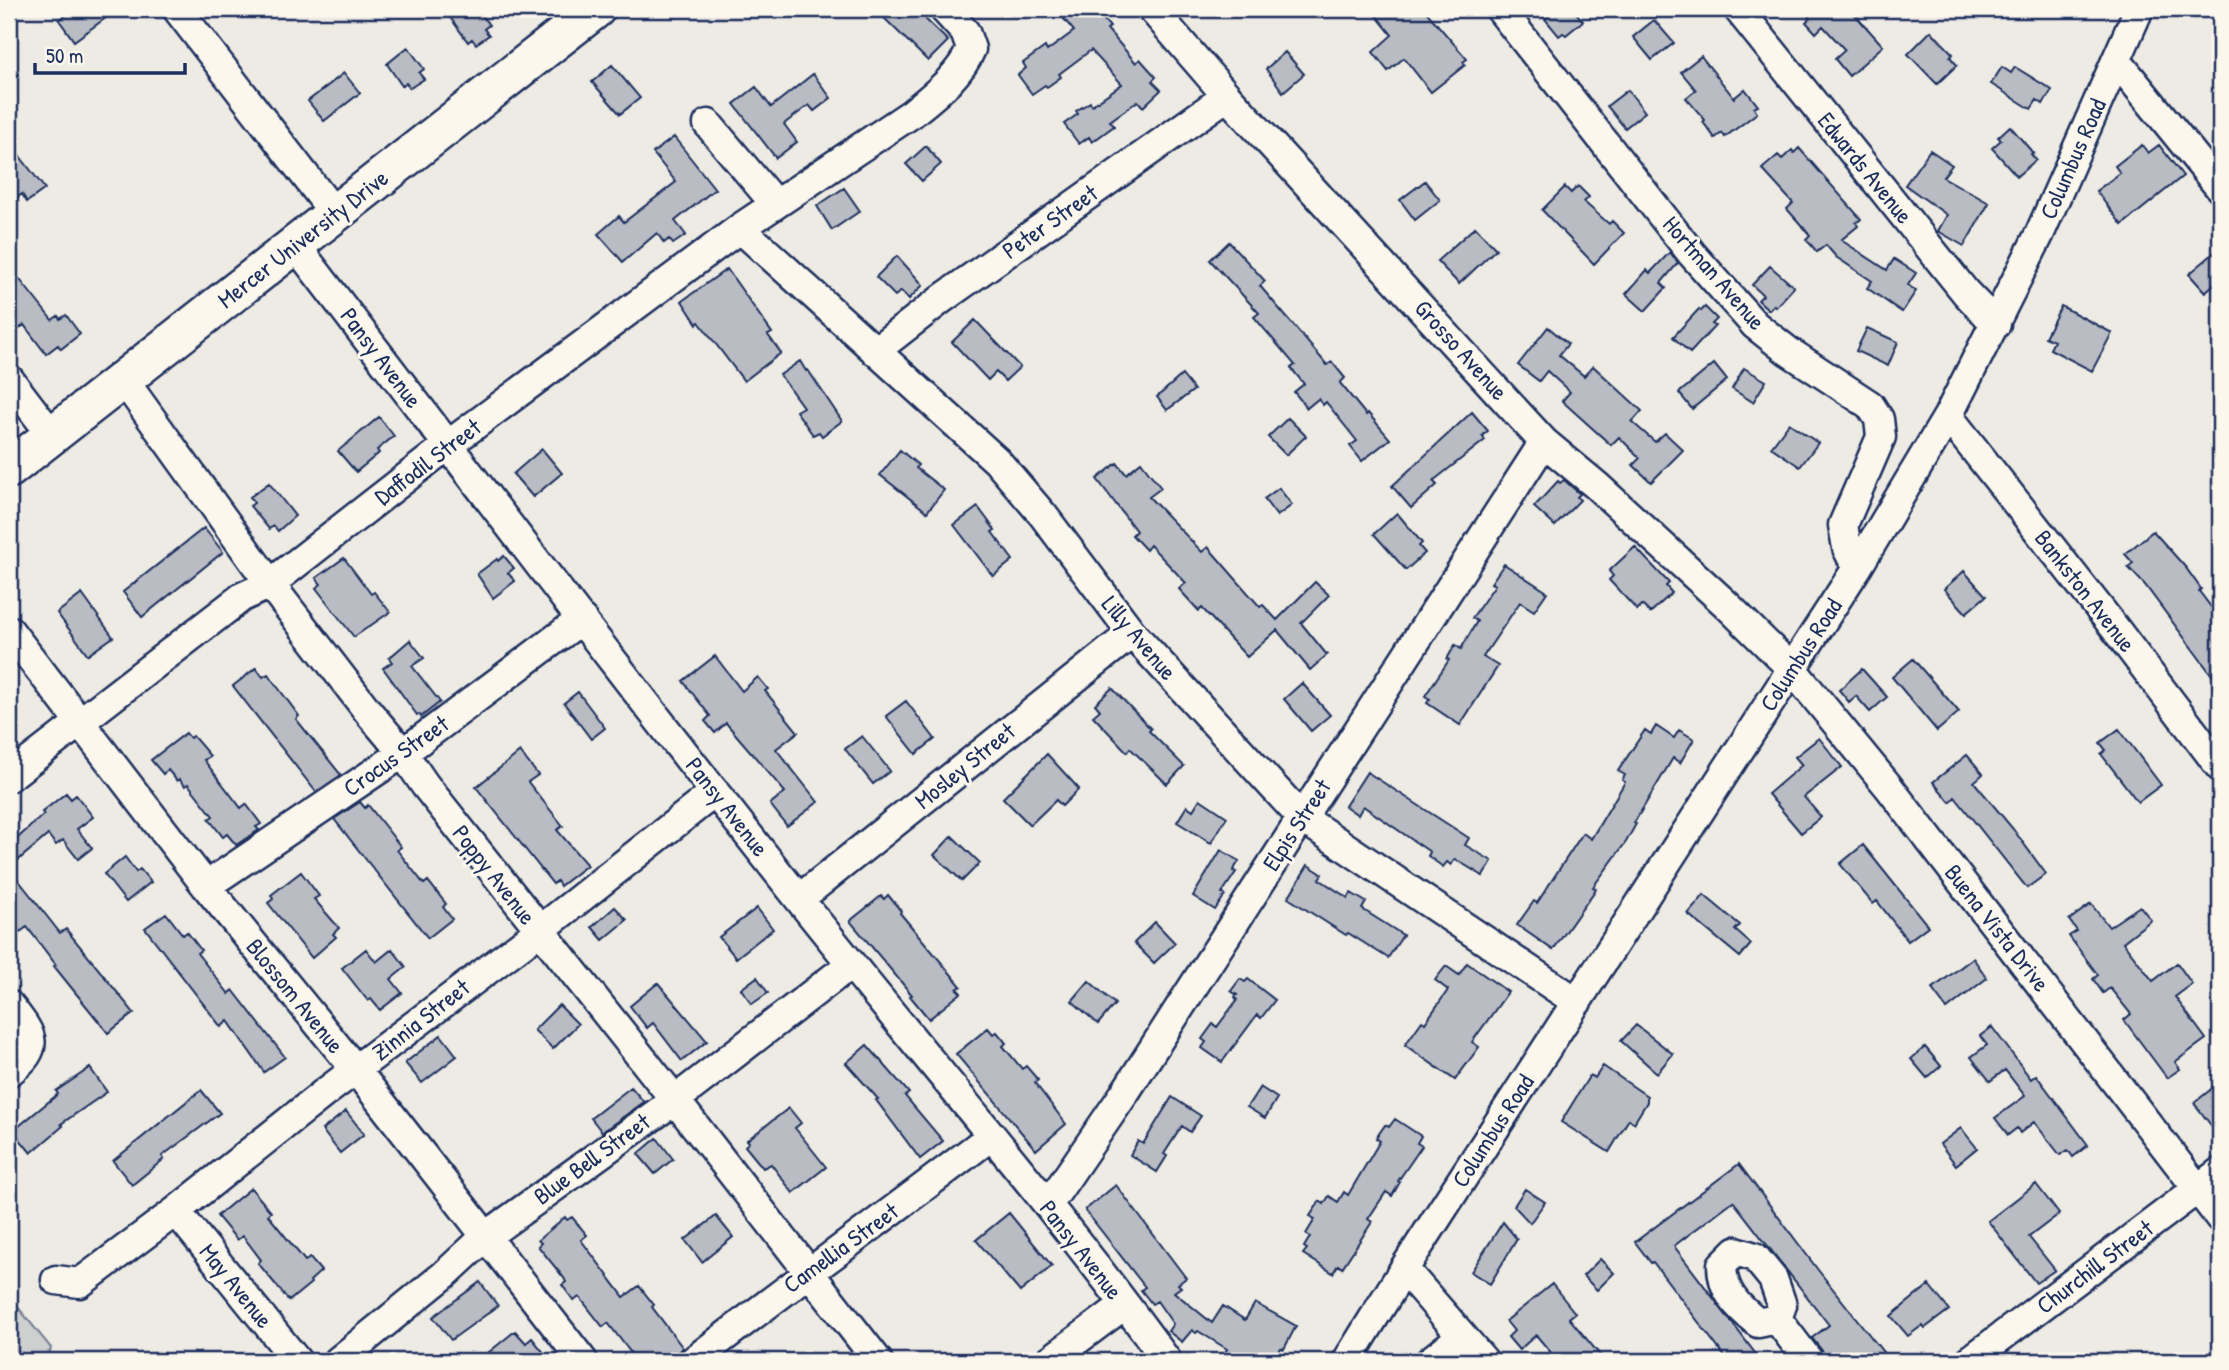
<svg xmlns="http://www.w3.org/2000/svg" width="2229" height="1370" font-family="'Patrick Hand',sans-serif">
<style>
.green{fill:#cecfcf;stroke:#747f96;stroke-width:2}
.building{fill:#b9bcc3;stroke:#1b2f5e;stroke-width:2}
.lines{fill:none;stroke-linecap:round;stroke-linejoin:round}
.minor-casing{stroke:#1b2f5e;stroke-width:33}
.major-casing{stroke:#1b2f5e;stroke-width:42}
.minor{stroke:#fbf7ec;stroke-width:28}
.major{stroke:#fbf7ec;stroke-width:37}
.labels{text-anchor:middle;stroke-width:6;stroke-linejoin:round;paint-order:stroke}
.street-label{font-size:24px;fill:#1b2f5e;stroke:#fbf7ec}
</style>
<rect width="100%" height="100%" fill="#eeebe4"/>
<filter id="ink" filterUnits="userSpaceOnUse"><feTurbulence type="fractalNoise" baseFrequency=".0143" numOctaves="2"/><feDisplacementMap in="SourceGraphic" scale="14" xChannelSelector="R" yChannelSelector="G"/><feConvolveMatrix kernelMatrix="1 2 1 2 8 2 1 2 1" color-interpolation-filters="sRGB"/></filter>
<g filter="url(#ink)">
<path class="green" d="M9 1296 51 1348 47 1361H9Z"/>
<path class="building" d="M75 9H118L74 41 59 20Z
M444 9H477L489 25 484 29 489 35 476 44 472 39 468 42Z
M875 9H915L948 41 928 61Z
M1075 9H1095L1110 27 1107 29 1136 63 1140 59 1156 77 1152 81 1161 90 1143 107 1138 101 1110 121 1114 126 1092 142 1089 137 1079 144 1064 124 1078 114 1076 111 1090 102 1092 105 1122 84 1091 50 1059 74 1061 77 1047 87 1045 85 1032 94 1018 75 1026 68 1023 63 1045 47 1047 51 1074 31 1063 18Z
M1371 9H1424L1467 59 1463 62 1465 65 1431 92 1404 58 1388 71 1373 52 1392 35Z
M1557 9H1573L1583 21 1566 35 1563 33 1559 36 1545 19Z
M1802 9H1850L1883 46 1849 76 1835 59 1845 50 1823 26 1816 33 1806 22 1810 18Z
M1654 20 1674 43 1652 60 1633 37Z
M1931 31 1953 54 1950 57 1957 65 1937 84 1908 54Z
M408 47 424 69 419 73 424 79 410 88 406 83 402 86 387 64Z
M1285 52 1304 74 1283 92 1266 69Z
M1701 56 1734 98 1745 89 1758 106 1754 108 1757 113 1725 137 1722 133 1715 138 1703 122 1705 120 1686 98 1696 90 1681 72Z
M612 65 640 98 620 114 592 82Z
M2002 67 2011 73 2015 67 2052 90 2043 104 2037 100 2031 109 1991 84Z
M344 73 360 93 324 121 308 101Z
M813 74 831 98 814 111 809 105 784 124 797 142 776 158 734 104 756 87 771 107Z
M1628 90 1645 112 1625 128 1607 106Z
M2010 126 2033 153 2031 154 2036 160 2017 176 1992 148 2001 140 1998 137Z
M674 137 715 189 675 221 686 235 673 244 669 239 664 243 657 233 623 262 598 234 619 216 624 222 676 182 653 153Z
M9 142 45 189 27 202 22 194 9 204Z
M2142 145 2148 153 2159 145 2183 176 2122 225 2096 191 2120 173 2115 166Z
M926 146 941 164 922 181 906 164Z
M1799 148 1861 219 1856 223 1858 226 1841 240 1887 270 1894 259 1916 273 1908 285 1916 291 1902 312 1867 288 1872 281 1836 257 1826 245 1817 252 1806 239 1810 235 1787 209 1793 203 1762 169 1778 155 1782 159 1792 150 1794 153Z
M1930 150 1952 165 1943 177 1989 203 1964 246 1938 231 1947 215 1905 185Z
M1425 181 1440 200 1415 220 1400 200Z
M1578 186 1589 197 1584 202 1609 224 1612 221 1624 233 1594 264 1542 210 1565 187 1571 193Z
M844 188 860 211 832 230 817 206Z
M1475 227 1496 249 1459 284 1437 261Z
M1229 242 1265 281 1260 286 1327 365 1332 362 1345 378 1340 383 1366 415 1368 413 1390 439 1362 461 1350 446 1357 441 1326 402 1323 405 1318 399 1307 408 1294 392 1304 384 1291 368 1295 365 1254 317 1259 313 1210 260Z
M2220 248V279L2205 292 2189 274Z
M1670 252 1678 263 1661 283 1666 288 1645 311 1626 294 1647 270 1650 273Z
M897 256 923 285 909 299 901 291 895 296 876 277Z
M9 266 52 320 58 316 60 319 66 315 80 334 61 349 58 345 46 354 24 325 15 332 9 323Z
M1770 266 1794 287 1776 307 1774 305 1769 310 1758 300 1763 295 1752 285Z
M727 269 772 333 768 335 781 353 744 381 699 322 697 324 682 301Z
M2061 306 2112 333 2092 371 2050 349 2054 341 2045 337Z
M1705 307 1717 319 1712 324 1715 326 1690 353 1673 337 1699 309 1701 311Z
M975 320 1020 367 1005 381 996 372 988 380 952 342Z
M1548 327 1568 344 1559 355 1584 376 1593 366 1642 411 1632 422 1655 442 1665 433 1683 450 1651 482 1633 465 1640 458 1619 437 1611 445 1562 401 1570 392 1547 371 1539 381 1518 365Z
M1867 328 1898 342 1888 366 1856 351Z
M800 361 806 371 808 370 842 421 822 436 819 432 813 435 796 411 803 407 780 375Z
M1714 364 1727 380 1692 409 1679 393Z
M1744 368 1766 381 1753 402 1732 389Z
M1182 375 1194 390 1167 410 1157 397Z
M1472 412 1488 431 1482 436 1485 440 1433 481 1437 485 1411 508 1392 486Z
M379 417 394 436 377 450 379 453 356 472 338 451Z
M1288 418 1306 436 1286 455 1268 437Z
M1789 423 1818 443 1800 467 1771 447Z
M542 449 562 473 533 497 513 474Z
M900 450 918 465 916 468 944 490 927 512 880 475Z
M1141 462 1161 488 1149 497 1202 552 1208 547 1260 607 1263 605 1277 620 1315 582 1329 595 1301 623 1327 655 1310 670 1277 630 1247 657 1202 608 1199 611 1179 589 1186 583 1150 545 1146 550 1132 535 1136 531 1097 479 1117 463 1126 474Z
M1564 480 1580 494 1577 497 1580 500 1555 526 1534 507 1558 481 1560 483Z
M269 483 295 516 278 531 274 526 269 529 250 506 254 503 250 497Z
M1279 488 1292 505 1277 516 1264 499Z
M978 507 995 530 992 532 1013 560 993 576 954 525Z
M1397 513 1422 543 1419 546 1425 553 1406 570 1374 534Z
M204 528 223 552 142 617 123 592Z
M2153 531 2186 568 2201 589 2199 591 2220 619V686L2145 585 2128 567 2133 563 2125 554Z
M1635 547 1669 583 1666 586 1672 593 1650 613 1642 605 1637 610 1609 580 1613 576 1609 571Z
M504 556 514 568 508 573 515 581 493 598 477 574 497 559 498 561Z
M344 558 371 594 374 592 390 612 354 637 316 588 321 584 316 578Z
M1504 564 1547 592 1534 611 1520 602 1483 657 1498 666 1460 725 1427 703 1430 699 1425 696 1449 660 1447 659 1455 645 1461 649 1477 621 1472 618 1495 585 1491 583Z
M1964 571 1986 596 1966 613 1944 589Z
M82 594 113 637 88 655 57 613Z
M410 640 424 658 412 666 440 702 421 717 419 714 417 715 383 668 392 662 389 658Z
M715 656 742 691 758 677 768 689 765 691 798 732 776 749 818 802 787 826 770 804 785 792 726 723 715 733 705 721 710 716 683 681Z
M1913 659 1959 712 1937 731 1892 677Z
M256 668 263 677 268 674 299 716 296 719 341 775 316 792 233 686Z
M1862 669 1887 697 1870 712 1856 696 1849 702 1839 690Z
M1302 683 1330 715 1311 731 1284 699Z
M1112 688 1151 729 1149 731 1184 766 1167 784 1130 748 1127 752 1093 716 1100 710 1095 704Z
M578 692 605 728 591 739 564 703Z
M906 701 935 739 916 754 886 716Z
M1656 726 1674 738 1679 730 1694 739 1680 763 1673 758 1634 823 1636 824 1626 842 1593 887 1596 889 1553 950 1517 925 1534 901 1537 903 1583 833 1591 839 1625 782 1622 780 1625 775 1618 771 1645 730 1651 734Z
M2119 729 2161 785 2138 802 2101 754 2106 750 2100 743Z
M186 733 190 738 193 736 210 756 204 760 241 808 246 804 261 824 256 827 259 830 236 845 227 834 223 837 209 819 213 816 188 784 185 786 179 779 177 781 168 770 163 774 151 760Z
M862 736 890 771 873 784 845 749Z
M1819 738 1842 767 1804 797 1821 817 1801 833 1768 794 1802 765 1795 757Z
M520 752 538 775 528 782 563 826 557 830 587 865 560 886 557 881 553 884 476 787Z
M1047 754 1079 789 1062 806 1056 800 1030 825 1003 798Z
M1967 755 1983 774 1974 782 2013 829 2046 874 2027 888 1955 797 1950 802 1933 782Z
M1367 772 1469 838 1465 845 1492 861 1483 876 1455 859 1451 865 1447 862 1443 867 1428 856 1430 852 1363 806 1358 815 1345 806Z
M66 793 71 799 76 795 93 817 77 829 92 848 78 859 63 840 56 845 48 835 9 868 60 933 66 929 134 1013 108 1033 66 981 54 966 56 965 27 927 20 932 9 917V846L44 814 42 812Z
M1200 799 1227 817 1211 843 1177 822 1187 806 1193 810Z
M360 802 365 808 368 805 401 847 397 850 424 884 428 881 446 904 443 907 452 919 428 938 334 819Z
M952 836 980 863 962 881 934 855Z
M1863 845 1928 926 1908 941 1877 901 1873 904 1840 864Z
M1221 850 1239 861 1233 871 1236 872 1222 893 1225 895 1215 910 1193 896Z
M125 857 136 872 140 869 151 882 126 902 104 874Z
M1308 865 1322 874 1319 879 1348 898 1351 893 1366 902 1362 909 1403 935 1388 958 1348 933 1346 935 1288 898Z
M301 872 319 896 314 899 339 928 333 934 336 937 312 958 268 903 273 899 271 895Z
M888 895 901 911 900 913 961 986 957 989 961 993 929 1019 910 996 912 995 850 921 881 896 884 899Z
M1704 895 1740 925 1735 930 1751 944 1740 957 1688 914Z
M2091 904 2109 927 2140 906 2151 920 2123 942 2153 981 2177 963 2192 984 2175 997 2206 1039 2175 1062 2180 1069 2167 1078 2124 1020 2131 1014 2110 988 2103 993 2093 979 2098 975 2069 936 2077 931 2069 920Z
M615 907 627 920 603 940 592 927Z
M757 908 773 929 736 958 719 937Z
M166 913 183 935 187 932 201 950 197 953 229 994 233 990 285 1057 264 1072 228 1021 221 1027 145 928Z
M1155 922 1175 943 1154 963 1134 943Z
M366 949 376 962 392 949 406 967 391 979 402 993 380 1010 371 999 368 1001 342 968Z
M1973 958 1987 978 1947 1009 1932 989Z
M1467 963 1508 992 1472 1042 1479 1047 1455 1080 1405 1045 1422 1021 1425 1023 1448 990 1435 980 1446 966 1459 975Z
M757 977 768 993 752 1004 741 989Z
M1240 979 1245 982 1248 979 1275 1000 1261 1018 1257 1015 1222 1062 1202 1048 1206 1042 1202 1039 1213 1024 1217 1027 1237 1000 1235 997 1237 995 1231 991Z
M1089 981 1115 1004 1098 1024 1072 1001Z
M658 983 707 1041 682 1061 653 1023 647 1028 630 1006Z
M559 1005 578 1024 553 1049 534 1030Z
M1636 1025 1673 1054 1657 1073 1621 1041Z
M1992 1027 2031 1079 2036 1075 2088 1145 2073 1157 2068 1150 2060 1155 2034 1122 2020 1133 2017 1128 2008 1135 1995 1118 2025 1096 2005 1070 1990 1081 1971 1057 1987 1045 1980 1036Z
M988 1028 993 1034 997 1032 1006 1043 1003 1046 1022 1069 1026 1066 1038 1080 1035 1083 1066 1124 1036 1150 956 1054Z
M441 1035 457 1056 422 1083 405 1063Z
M867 1045 909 1093 905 1096 943 1141 920 1159 876 1100 878 1099 846 1063Z
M1925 1047 1941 1066 1927 1078 1911 1059Z
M1603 1066 1647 1096V1102L1634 1123 1629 1119 1609 1152 1561 1122 1590 1075 1595 1078Z
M90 1068 107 1092 61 1124 63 1126 31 1153 13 1131 58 1094 56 1091Z
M2220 1082V1137L2194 1103Z
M631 1087 644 1102 602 1132 591 1118Z
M1260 1087 1277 1098 1265 1118 1247 1107Z
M201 1090 220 1113 162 1156 164 1159 132 1185 113 1161Z
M1172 1097 1201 1116 1190 1132 1182 1126 1164 1154 1167 1156 1157 1172 1130 1155 1138 1141 1143 1144Z
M789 1108 801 1123 795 1128 826 1167 793 1193 771 1164 763 1168 745 1146 749 1142 747 1140Z
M346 1111 364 1134 340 1153 322 1130Z
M1395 1119 1421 1136 1417 1143 1422 1146 1398 1181 1400 1182 1392 1196 1386 1192 1368 1219 1372 1222 1342 1268 1338 1265 1333 1273 1303 1254 1307 1249 1304 1247 1310 1237 1306 1234 1315 1219 1310 1216 1320 1201 1324 1204 1329 1196 1338 1202 1344 1192 1348 1195 1380 1141 1376 1138 1385 1125 1389 1127Z
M1961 1128 1977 1148 1956 1165 1940 1144Z
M657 1138 673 1159 655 1174 638 1154Z
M1739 1164 1818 1270 1890 1361H1825L1823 1352 1812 1338 1829 1325 1733 1201 1674 1246 1761 1361H1728L1653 1262 1651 1263 1635 1242Z
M2036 1184 2059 1214 2029 1237 2055 1270 2036 1283 1988 1221Z
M1116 1185 1186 1278 1178 1284 1181 1287 1174 1292 1212 1323 1223 1306 1245 1320 1255 1303 1296 1326 1284 1349 1281 1348 1272 1361H1231L1223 1356 1227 1349 1198 1331 1196 1333 1192 1330 1182 1342 1168 1331 1173 1324 1157 1301 1152 1304 1141 1290 1145 1287 1085 1210Z
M251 1188 271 1212 268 1215 305 1261 310 1258 321 1271 310 1281 311 1283 289 1301 258 1263 261 1260 243 1236 237 1240 217 1216Z
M1525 1189 1545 1202 1530 1223 1514 1206Z
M1009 1213 1052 1266 1020 1292 976 1240Z
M716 1216 733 1237 702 1262 685 1240Z
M565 1217 567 1220 572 1217 587 1235 581 1240 624 1297 639 1286 654 1305 652 1307 683 1348 665 1361H637L608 1323 603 1327 581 1299 579 1297 574 1301 562 1285 566 1282 564 1278 538 1246 541 1243 538 1240Z
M1503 1222 1517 1239 1490 1284 1471 1272Z
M1600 1259 1614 1273 1597 1290 1583 1276Z
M480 1282 498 1306 451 1340 433 1317Z
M1552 1284 1575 1313 1569 1318 1605 1361H1558L1536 1335 1519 1350 1508 1337 1514 1331 1506 1321Z
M1929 1285 1949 1310 1925 1328 1923 1325 1908 1336 1891 1316Z
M515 1331 526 1343 532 1338 545 1354 539 1359 541 1361H478Z"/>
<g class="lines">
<g class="minor-casing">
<path id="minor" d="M177 9 334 213
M1152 9 1227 96 1544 442 1597 486 1727 605 1792 669 1888 786 2220 1218
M1500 9 1692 254 1755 325 1788 351 1870 405 1879 419 1881 437 1843 525 1847 548 1857 568
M1738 9 1966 293 1996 324
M2117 61 2220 188
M708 124 775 204
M740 228 997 461 1043 515 1132 633 1302 818 1577 1002
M296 246C463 464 628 684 799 899 922 1054 1052 1202 1167 1361
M875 351 943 298 1227 96
M9 379 51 434
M123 379 270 584 370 714 403 753 425 785 675 1100 878 1361
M1948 416 2114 627 2220 767
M9 630 206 886 356 1070 583 1361
M9 777 242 597 270 584 448 445 740 228 911 114C933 96 960 76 971 49L965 32 944 9
M206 886 403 753 582 619
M799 899 1132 633
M9 1005C32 1035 43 1046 9 1072
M1048 1205 1124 1094 1544 442
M176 1211 297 1361
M1736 1251 1755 1257 1773 1279 1782 1305 1777 1319 1758 1323C1738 1307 1722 1292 1722 1265Z
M1404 1269 1484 1361
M56 1280 80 1283 176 1211 323 1094 539 931 715 792
M1777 1319 1809 1361
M338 1361 444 1275 485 1237 675 1100 851 964
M693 1361C791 1285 892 1212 991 1136
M1049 1361 1124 1305
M1347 1361 1404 1269 1857 568 1948 416 2039 235 2139 9
M1430 1361 1462 1336
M1969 1361 2220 1172"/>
</g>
<g class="major-casing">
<path id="major" d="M9 469 596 9"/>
</g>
<use href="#minor" class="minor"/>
<use href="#major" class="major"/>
</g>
</g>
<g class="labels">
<g class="street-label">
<text transform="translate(2073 159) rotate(-66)" y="8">Columbus Road</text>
<text transform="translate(1865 168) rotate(51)" y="8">Edwards Avenue</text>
<text transform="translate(1050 222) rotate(-35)" y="8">Peter Street</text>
<text transform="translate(303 239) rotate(-38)" y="8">Mercer University Drive</text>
<text transform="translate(1714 273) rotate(49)" y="8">Hortman Avenue</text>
<text transform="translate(1461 350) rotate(48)" y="8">Grosso Avenue</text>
<text transform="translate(381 358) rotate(53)" y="8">Pansy Avenue</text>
<text transform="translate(428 462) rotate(-37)" y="8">Daffodil Street</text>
<text transform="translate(2085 591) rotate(52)" y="8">Bankston Avenue</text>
<text transform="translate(1139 638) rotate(50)" y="8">Lilly Avenue</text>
<text transform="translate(1801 655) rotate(-57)" y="8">Columbus Road</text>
<text transform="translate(396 756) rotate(-35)" y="8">Crocus Street</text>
<text transform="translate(965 766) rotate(-39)" y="8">Mosley Street</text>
<text transform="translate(727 807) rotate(52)" y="8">Pansy Avenue</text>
<text transform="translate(1297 825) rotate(-57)" y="8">Elpis Street</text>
<text transform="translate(494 875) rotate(52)" y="8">Poppy Avenue</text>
<text transform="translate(1997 928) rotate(52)" y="8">Buena Vista Drive</text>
<text transform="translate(295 996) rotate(51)" y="8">Blossom Avenue</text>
<text transform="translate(421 1020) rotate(-38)" y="8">Zinnia Street</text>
<text transform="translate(1493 1131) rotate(-57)" y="8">Columbus Road</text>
<text transform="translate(592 1159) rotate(-36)" y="8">Blue Bell Street</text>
<text transform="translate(841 1248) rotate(-36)" y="8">Camellia Street</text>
<text transform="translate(1081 1250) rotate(52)" y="8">Pansy Avenue</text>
<text transform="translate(2095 1267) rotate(-37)" y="8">Churchill Street</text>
<text transform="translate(236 1286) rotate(51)" y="8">May Avenue</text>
</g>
</g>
<rect width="2229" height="1370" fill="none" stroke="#fbf7ec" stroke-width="35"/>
<rect x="18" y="18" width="2194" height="1335" fill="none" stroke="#1b2f5e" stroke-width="2.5" filter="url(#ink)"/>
<path d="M35 63v10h150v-10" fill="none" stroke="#1b2f5e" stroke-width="3.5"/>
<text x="46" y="63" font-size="21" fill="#1b2f5e" stroke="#fbf7ec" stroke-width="5" paint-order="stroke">50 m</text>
</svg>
